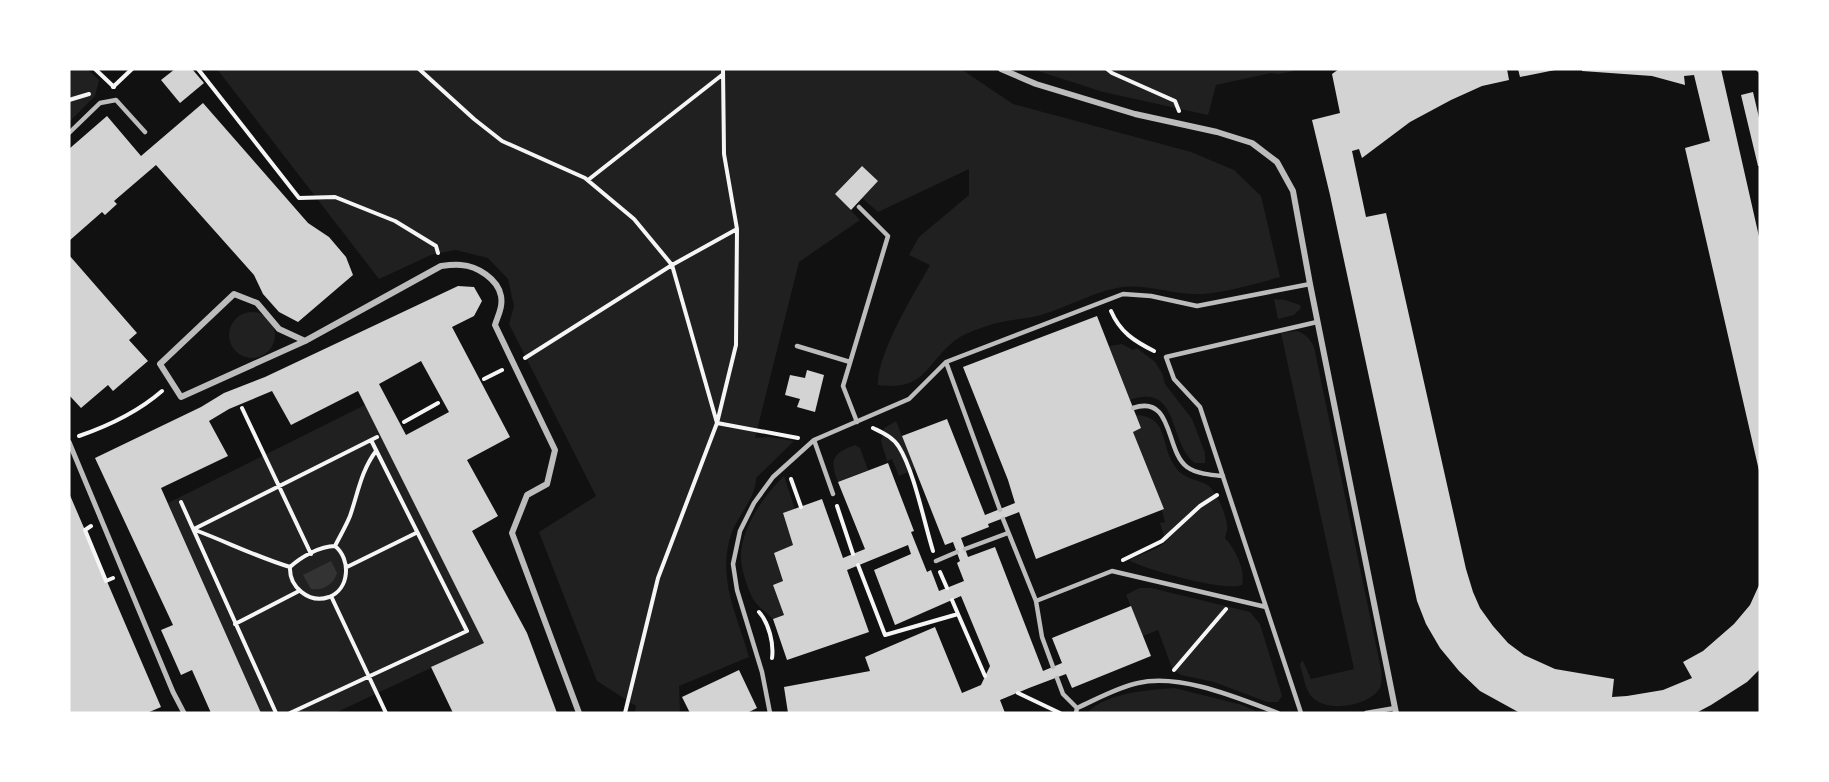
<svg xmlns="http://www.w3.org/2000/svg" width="1829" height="782" font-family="Bitter,serif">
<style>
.green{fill:#202020}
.water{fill:#333}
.building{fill:#d3d3d3;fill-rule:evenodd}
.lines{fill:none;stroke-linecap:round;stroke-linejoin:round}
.path{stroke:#f5f5f5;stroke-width:4}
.service{stroke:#bcbcbc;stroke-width:4.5}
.pedestrian{stroke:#bcbcbc;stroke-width:5}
.minor{stroke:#bcbcbc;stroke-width:6}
</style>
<rect width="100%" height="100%" fill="#111"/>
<path class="green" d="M69 69H87L99 80 95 96 69 122Z
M217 69H961L1013 104 1191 152 1234 170 1261 196 1280 277C1259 283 1220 294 1199 294 1172 295 1144 282 1117 288 1094 292 1067 307 1044 314 1026 320 1007 319 990 325 978 329 962 334 953 342 924 367 924 391 878 385 877 353 914 294 930 265L909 255 919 237 969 195V169L878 212 862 198 878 181 861 166 835 194 860 220 799 262 755 438 769 437 794 441 756 478C756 497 739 514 732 532 716 577 737 614 749 657L679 686 680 713H635L636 706 597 681 539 532 596 496 509 324 514 306 508 279 488 258 456 250 445 252 431 255 379 279Z
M1032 69H1294V71L1279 74 1271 73 1216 85 1208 115 1103 92Z
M1274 299 1285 300 1300 305 1301 308 1294 315 1278 319Z
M229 335a23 23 0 1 1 46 0a23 23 0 1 1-46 0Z
M1297 331C1305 334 1310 338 1314 347L1382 674C1381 678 1382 683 1380 688 1369 706 1326 714 1311 696 1305 689 1303 674 1300 665L1301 662 1303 661 1311 679 1354 669 1281 333Z
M1122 344 1133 350 1137 348 1155 362 1162 373 1165 384 1192 419 1205 453V463H1195C1168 443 1180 382 1130 400L1109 346Z
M365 405 484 643 335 713H261L168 503Z
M1135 415C1169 416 1160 444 1174 465 1182 478 1194 479 1206 484 1216 489 1226 514 1227 525 1228 529 1226 534 1225 538 1235 549 1246 570 1242 585 1225 592 1148 570 1130 561L1131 559 1157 548 1166 542 1160 523 1165 522 1162 510 1164 509 1133 432Z
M896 421 915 469 899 476 892 459 887 461 881 441 884 428Z
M855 445 860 448 868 470 838 482C829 459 833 453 855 445Z
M784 476 795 509 783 514 793 545 774 553 783 581 773 585 784 615 773 619C767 613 757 606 753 599 747 587 740 567 741 553 743 526 764 495 784 476Z
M1139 588H1151L1250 612 1260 624 1282 696 1278 702H1267L1214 682 1181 675 1172 668 1158 630 1143 636 1126 595Z
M1174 688 1242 705 1260 713H1087C1105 693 1148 690 1174 688Z"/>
<path class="water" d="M331 561 337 573C334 584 323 591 311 589L303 575Z"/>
<path class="building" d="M175 69H192L204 83 180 103 161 80Z
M1339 69H1507L1509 80 1482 86 1451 100 1410 122 1362 158 1359 149 1352 151 1366 217 1386 213 1466 569 1473 592 1480 608 1493 626 1508 643 1524 655 1555 669 1614 679 1612 697 1627 696 1663 690 1692 678 1683 662 1703 651 1734 624 1750 605 1760 583V669L1747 682 1711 705 1696 713H1520L1480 691 1459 671 1440 648 1426 624 1417 601 1330 195 1312 120 1340 113 1332 74Z
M1518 69H1555V70L1520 77Z
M1582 69H1721L1760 241V475L1685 148 1710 141 1694 75 1684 76 1685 85 1652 76 1582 71Z
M1753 92 1760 122V166H1758L1741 95Z
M203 103 308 223 329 237 346 257 353 275 298 322 279 312 263 294 254 275 156 165 114 201 117 204 105 215 102 212 69 241V149L107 116 141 156Z
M862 166 878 181 851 210 835 194Z
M69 255 137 333 129 340 148 361 113 391 108 385 81 408 69 395Z
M458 286 474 287 482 301 474 316 452 327 510 437 467 460 498 516 472 531 527 633 557 713H453L431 667 484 643 358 391 291 425 272 391 229 409 209 421 228 456 161 488 261 713H211L192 670 181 675 161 630 173 625 95 458 201 407 224 393 265 377ZM421 361 449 412 406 435 379 384Z
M1097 316 1141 428 1133 432 1164 509 1036 559 1019 512 988 524 989 527 961 538 968 557 995 547 1043 671 1062 663 1052 638 1131 606 1151 656 1072 688 1066 674 1029 688 1000 700 1005 713H788L784 687 870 671 865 657 935 627 962 693 981 685 990 666 961 596 895 625 874 570 911 554 908 545 847 570 869 632 787 660 773 619 784 615 773 585 783 581 774 553 793 545 783 513 822 499 843 558 865 549 838 482 888 463 914 531 911 532 927 572 931 570 939 591 964 581 957 563 960 561 953 542 945 545 902 436 947 419 985 515 1015 503 1008 480 963 367Z
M807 370 824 375 815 412 797 407 800 399 785 395 790 375 805 378Z
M69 493 161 707 147 713H69Z
M739 670 757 708 747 713H690L682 697Z"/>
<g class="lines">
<path class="path" d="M95 69 114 87
M198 69 299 198 335 197 395 221 436 246 438 253
M419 69 474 119 502 141 585 178 634 219 672 265 717 423 798 438
M1107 69 1112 73 1175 101 1179 111
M113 87 132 69
M69 100 89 94
M588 180 722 75
M1111 311C1120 332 1134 341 1154 351
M525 358 672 265 737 229
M484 379 502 370
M242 408 311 554
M404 422 438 403
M873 428C883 433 893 437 899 447 914 471 924 522 933 551
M79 436C108 426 139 411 162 391
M371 440 377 437
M791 479 801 507
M181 502 276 713
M837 506 853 554
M91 526 85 530 106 581 113 578
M194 529 371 440 467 631 290 713
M195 530C227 542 257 557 290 567 289 587 309 604 329 597 350 589 351 559 335 546 320 546 301 557 290 567
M335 546C340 536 346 526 350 516 358 493 361 471 376 451
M1123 560 1162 541 1200 506 1217 495
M858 565 885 635 958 614 985 676
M347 567 416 533
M940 572 947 588
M331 596 386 713
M952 600 958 614
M759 612C769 623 774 644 772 658
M235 624 299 591
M1174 670 1226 609
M1018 693 1060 713
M625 713 658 578 717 423 736 345 737 229 724 154 723 69"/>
<path class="service" d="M1758 69 1760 71
M69 133 100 103 116 100 145 132
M797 346 850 362
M946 362 1000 510
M1133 408C1174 394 1165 451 1187 467 1197 474 1211 475 1223 476
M857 422 843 386 888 236 859 207
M814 440 833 494
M1003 519 1036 601
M965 549 1008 533
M936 561 957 552
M1053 667 1042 637 1036 601 1112 571 1266 607
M1057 678 1063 694 1077 708
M770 713 762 672 737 590 733 564 740 531 754 503 773 477 814 440 909 399 946 362 1123 294 1151 296 1197 306 1310 284
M1076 713 1077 708C1095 700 1118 687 1138 683 1180 673 1238 698 1278 713
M1301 713 1200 407 1174 379 1166 357 1317 322
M1366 713 1395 708"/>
<path class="pedestrian" d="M69 442 173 692 184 713"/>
<path class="minor" d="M1001 69 1036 84 1135 114 1217 132 1252 143 1277 162 1293 191 1310 284 1396 713
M305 341 279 329 257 303 234 294 160 364 181 397 305 341 441 266C448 265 455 264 461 265 477 266 498 279 501 296 503 307 498 315 495 325L555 450 547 484 527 495 512 533 579 713"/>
</g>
<rect width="1829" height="782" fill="none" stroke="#ffffff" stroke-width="141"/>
</svg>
